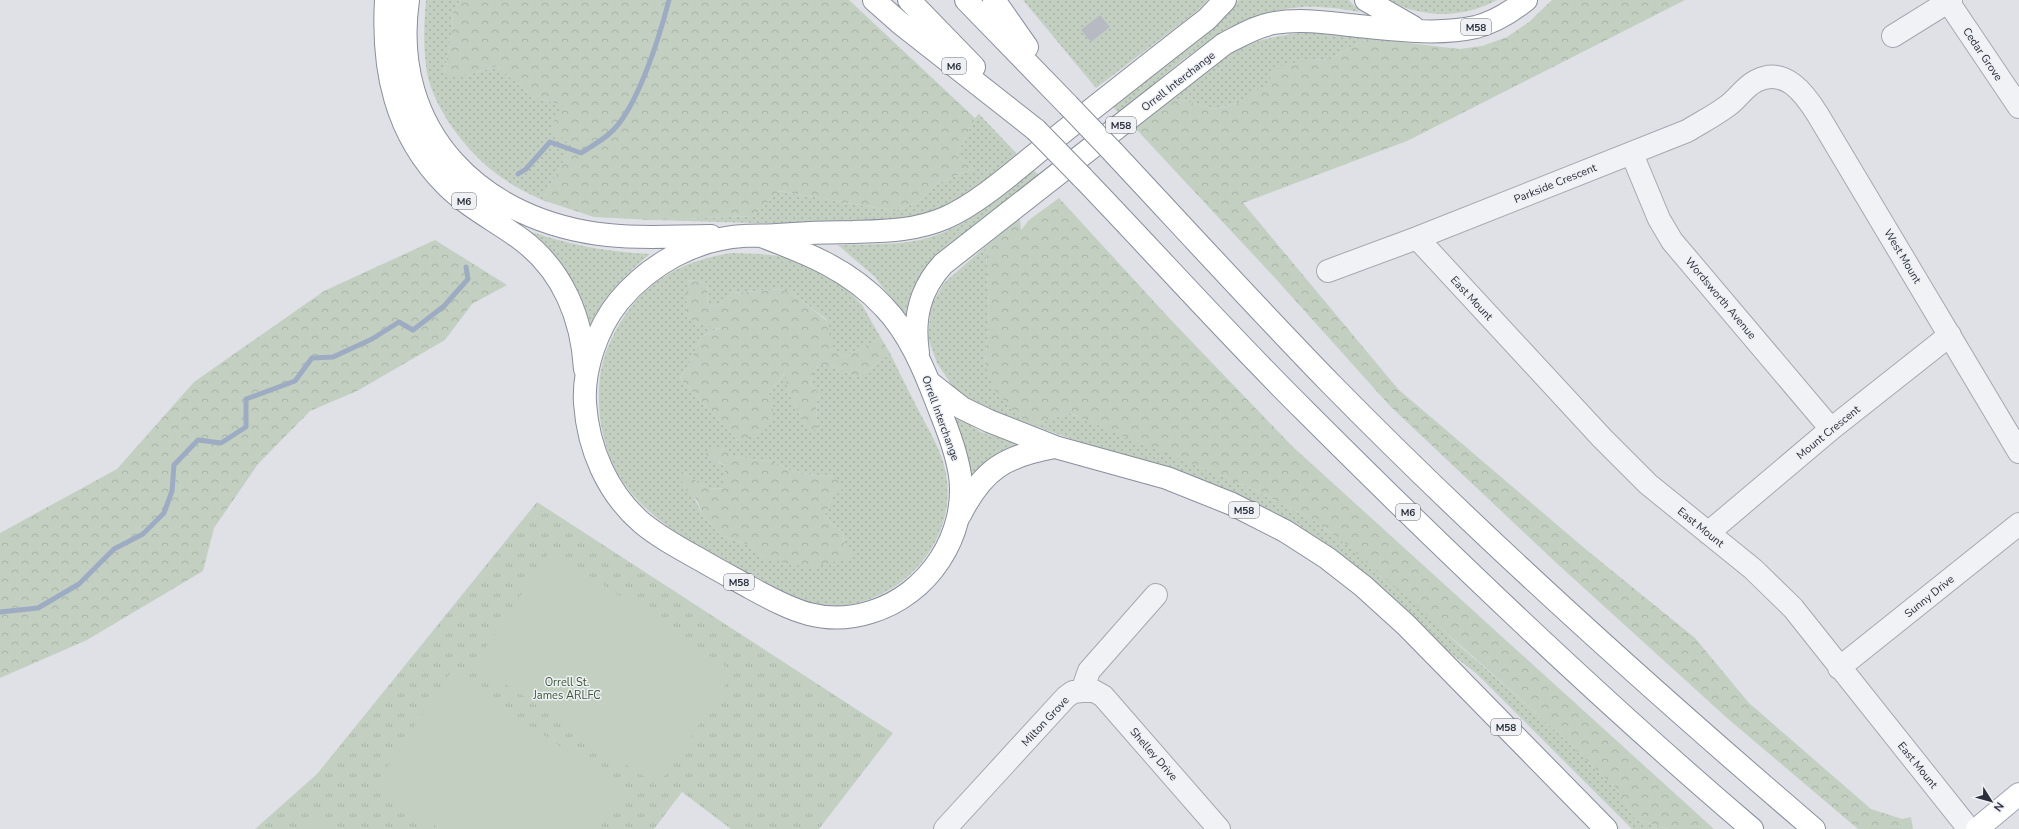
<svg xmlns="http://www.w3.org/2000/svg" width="2019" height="829" font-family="'Nunito Sans',sans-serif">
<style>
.grass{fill:url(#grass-dots);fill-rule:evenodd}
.forest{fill:url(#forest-crowns)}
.park{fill:url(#park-tufts)}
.garden{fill:#c3d0c1}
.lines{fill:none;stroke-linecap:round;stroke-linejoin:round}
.stream{stroke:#9dacc3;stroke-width:5}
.building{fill:#b7bac3}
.minor-casing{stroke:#a5a8b0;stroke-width:24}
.major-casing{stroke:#9fa5b1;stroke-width:24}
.highway-casing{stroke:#888e9c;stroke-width:24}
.minor{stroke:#f1f2f5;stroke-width:22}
.major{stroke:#fff;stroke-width:22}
.highway{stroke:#fff;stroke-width:22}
.highway-bridge-casing{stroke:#888e9c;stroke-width:24;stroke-linecap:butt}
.highway-bridge{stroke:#fff;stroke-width:22}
.labels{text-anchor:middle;stroke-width:3;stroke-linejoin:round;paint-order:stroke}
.shield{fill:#eef0f4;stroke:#646973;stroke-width:1}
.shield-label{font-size:10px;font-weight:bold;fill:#292f3c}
.street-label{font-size:11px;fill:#292f3c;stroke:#eef0f4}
.park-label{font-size:11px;fill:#3b5638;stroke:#eef0f4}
</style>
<defs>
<pattern id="grass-dots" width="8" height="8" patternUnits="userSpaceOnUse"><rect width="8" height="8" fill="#c3d0c1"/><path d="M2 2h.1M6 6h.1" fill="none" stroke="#a8b3a7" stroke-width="1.8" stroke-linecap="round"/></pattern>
<pattern id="forest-crowns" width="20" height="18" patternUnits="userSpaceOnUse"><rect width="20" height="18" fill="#c3d0c1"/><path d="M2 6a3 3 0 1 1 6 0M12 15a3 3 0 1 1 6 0" fill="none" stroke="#a8b3a7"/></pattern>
<pattern id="park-tufts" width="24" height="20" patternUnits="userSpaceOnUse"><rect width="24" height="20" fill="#c3d0c1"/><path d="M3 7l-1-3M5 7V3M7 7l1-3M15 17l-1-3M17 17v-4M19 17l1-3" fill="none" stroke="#a8b3a7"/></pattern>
</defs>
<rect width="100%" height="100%" fill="#dfe1e7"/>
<path class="grass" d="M426 0H461L453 10 452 34 444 75H468L497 66 533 97 562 105 572 146 542 200C530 194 518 189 507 181 473 160 435 113 427 73 423 48 424 25 426 0Z
M1023 0H1208L1195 13 1096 88Z
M1239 0H1349L1360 12C1342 9 1322 6 1303 7 1228 11 1174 69 1119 113L1113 107 1212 29Z
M1387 0H1497C1462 19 1422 18 1387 0Z
M1308 32 1369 38 1347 49 1331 59 1311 60 1238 103 1214 109 1174 98C1193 83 1211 67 1231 54 1254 39 1281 35 1308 32Z
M979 114 1019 156 954 202 932 213 867 226 652 220 754 216 779 191 894 211 918 202 938 183 974 169 956 156 975 118Z
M1033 170 1039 175 929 263C915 280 908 297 905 318L875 277 838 245C861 244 885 245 908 242 958 236 996 200 1033 170Z
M523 229C565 244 606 252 650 254 622 277 607 294 590 325 579 284 558 253 523 229Z
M986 246 989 311 985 365 1032 425 1069 413 1244 485 1308 517 1349 546 1400 589 1461 647 1544 720 1616 788 1635 819 1668 829H1632L1478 675 1434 640 1350 566 1108 452 1032 425 993 415 973 405 953 387 937 363 928 338 931 306 944 283Z
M731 253 760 254 791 257 843 285 862 305 881 338 846 356 831 347 826 319 800 299 782 289 732 293 719 306 708 305 707 283 688 280 686 316 697 324 721 327 701 337 688 367 680 378 739 442 773 410 768 396 786 371 788 392 804 422 818 426 816 409 819 393 810 383 814 370 821 365 835 367 856 377 865 373 890 353C900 374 911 396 922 417 931 434 943 454 946 474 958 539 904 601 839 606 805 609 774 586 745 571 676 534 611 504 600 418 597 391 599 364 611 340 636 287 674 262 731 253ZM727 453 735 457 774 462 789 470 820 476 834 475 832 498 825 515 832 525 842 531 845 547 763 558 749 545 721 536 702 514 682 471 708 489 725 488V466L717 462Z
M946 406 967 423 981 432 1022 445 971 481C968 454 958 431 946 406Z"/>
<path class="forest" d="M461 0H849L975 118 956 156 974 169 938 183 918 202 894 211 779 191 754 216 652 220 594 217 542 200 572 146 550 129 562 105 533 97 497 66 468 75H444L452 34 453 10Z
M1552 0H1685L1407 141 1243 203 1398 389 1583 547 1695 638 1749 703 1871 809 1902 819 1911 817 1913 829H1858L1727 718 1552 559 1390 406 1275 278 1135 128 1174 98 1214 109 1238 103 1270 82V73L1285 64 1311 60 1331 59 1347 49 1369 38 1459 49 1482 46 1507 37 1529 22Z
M1059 198 1170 319 1293 447 1714 829H1668L1635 819 1616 788 1544 720 1349 546 1308 517 1244 485 1117 434 1070 413 1032 425 1017 415 994 389 985 365 989 311 986 246 1020 218 1021 230 1029 220Z
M435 240 507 285 472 304 445 340 357 391 310 411 258 464 214 528 203 571 87 640 0 678V533L117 469 194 382 324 291Z
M687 280 707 283 708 305 719 306 732 293 782 289 800 299 826 320 832 347 846 356 881 338 890 353 865 373 856 377 835 367 822 365 814 370 810 383 819 393 816 409 818 426 813 431 804 422 788 392 785 372 768 396C770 400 773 406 773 411 772 428 752 436 739 442L680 378 688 367 701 337 720 328 697 324 686 316Z
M718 446 735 457 774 462 789 470 820 476 834 475 843 489 832 498 825 515 832 525 842 531 845 547 854 557 809 568 763 558 749 545 721 536 702 514 697 500 686 489 677 472 682 471 708 489 725 488V466L705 454Z"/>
<path class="park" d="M537 502 893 733 819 829H731L682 792 654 829H255L317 774Z"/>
<path class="garden" d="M551 550 734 672 658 786 475 664Z
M451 672 625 790 599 829H440L375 785Z
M317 818 330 829H308Z"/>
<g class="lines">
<path class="stream" d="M518 174 526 169 550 142 581 153C590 147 601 141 609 134 637 111 660 35 669 0
M0 612 38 608 79 584 114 549 143 534 164 513 172 491 174 465 198 440 221 443 246 427V399L295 381 312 358 333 357 372 339 399 322 413 330 444 306 468 279 466 267"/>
</g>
<path class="building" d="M1100 15 1110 27 1091 42 1081 30Z"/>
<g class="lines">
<g class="minor-casing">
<path id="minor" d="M1947 0 2019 107
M1893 36 1951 0
M1632 154 1659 219 1672 241 1831 429
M1417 238 1602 438 1648 484 1753 569 1793 608 1969 829
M1328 271 1417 238 1687 131C1700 123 1714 116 1726 107 1737 100 1744 87 1756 81 1785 66 1805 94 1818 115L2019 452
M1708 533 1831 429 1950 335
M1839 668 2019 524
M1082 691H1094L1103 696 1219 829
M945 829 1066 697 1073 692 1082 691 1089 671 1156 595"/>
</g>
<g class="major-casing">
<path id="major" d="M1977 829 2019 794"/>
</g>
<g class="highway-casing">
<path id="highway" d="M386 0C382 69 395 134 446 185 468 207 496 221 522 240 563 271 582 318 585 369
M408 0C389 132 482 222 608 235 641 239 678 236 711 236
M874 0 900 23 1036 130
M909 0 974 67
M966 0 1068 105
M994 0 1027 47
M1366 0 1413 27
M1113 152C1185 229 1257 308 1331 384 1484 540 1648 687 1814 829
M1082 177C1157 255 1229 336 1306 412 1450 556 1597 697 1752 829
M761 236C807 253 850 270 884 307 909 333 924 369 937 403 946 426 956 450 960 475 968 535 928 595 871 612 824 627 791 610 751 588 733 578 716 569 699 559 679 548 659 537 642 523 607 493 588 448 585 403 583 369 597 328 619 301 650 264 695 239 743 236 754 235 766 236 777 235 802 233 828 232 853 232 884 231 915 231 945 218 978 204 1018 168 1048 144 1101 102 1154 60 1207 19L1225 0
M918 353C913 319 919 290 943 264L1224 44C1240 36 1256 26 1274 23 1299 19 1324 22 1349 25 1390 29 1436 36 1476 27 1495 22 1511 12 1526 0
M930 383 962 408 989 421 1055 447 1167 478 1232 504 1285 531 1327 558 1363 586 1406 625 1606 829
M960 515C983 469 1005 456 1055 447"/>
</g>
<use href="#minor" class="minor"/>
<use href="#major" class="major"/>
<use href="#highway" class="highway"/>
<g class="highway-bridge-casing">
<path id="highway-bridge" d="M1068 105 1113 152
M1036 130 1082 177"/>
</g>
<use href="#highway-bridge" class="highway-bridge"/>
</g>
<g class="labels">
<g class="shield">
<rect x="1461" y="19" width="30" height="16" rx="3"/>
<rect x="942" y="58" width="24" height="16" rx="3"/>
<rect x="1106" y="117" width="30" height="16" rx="3"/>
<rect x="452" y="193" width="24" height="16" rx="3"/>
<rect x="1229" y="502" width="30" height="16" rx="3"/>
<rect x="1396" y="504" width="24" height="16" rx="3"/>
<rect x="724" y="574" width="30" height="16" rx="3"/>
<rect x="1491" y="719" width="30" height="16" rx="3"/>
</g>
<g class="shield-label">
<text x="1476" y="31">M58</text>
<text x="954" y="70">M6</text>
<text x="1121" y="129">M58</text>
<text x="464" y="205">M6</text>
<text x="1244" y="514">M58</text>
<text x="1408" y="516">M6</text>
<text x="739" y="586">M58</text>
<text x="1506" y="731">M58</text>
</g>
<g class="street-label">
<text transform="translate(1983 54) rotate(56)" y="4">Cedar Grove</text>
<text transform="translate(1178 81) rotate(-38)" y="4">Orrell Interchange</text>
<text transform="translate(1555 183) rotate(-22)" y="4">Parkside Crescent</text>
<text transform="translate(1903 256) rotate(59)" y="4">West Mount</text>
<text transform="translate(1472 298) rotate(47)" y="4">East Mount</text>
<text transform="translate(1721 298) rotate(50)" y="4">Wordsworth Avenue</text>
<text transform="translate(941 418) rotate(70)" y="4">Orrell Interchange</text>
<text transform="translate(1828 432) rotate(-39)" y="4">Mount Crescent</text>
<text transform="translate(1701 527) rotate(39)" y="4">East Mount</text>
<text transform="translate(1929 596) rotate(-39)" y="4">Sunny Drive</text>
<text transform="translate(1045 721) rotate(-47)" y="4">Milton Grove</text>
<text transform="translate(1154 754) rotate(49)" y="4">Shelley Drive</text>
<text transform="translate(1918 765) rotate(51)" y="4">East Mount</text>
</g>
<g class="park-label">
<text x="567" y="686">Orrell St.<tspan x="567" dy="13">James ARLFC</tspan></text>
</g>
</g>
<g transform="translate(1991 801) rotate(127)" stroke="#eef0f4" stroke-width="3" paint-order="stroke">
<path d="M0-3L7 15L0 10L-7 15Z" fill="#292f3c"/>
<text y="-6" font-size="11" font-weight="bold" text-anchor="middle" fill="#292f3c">N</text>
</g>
</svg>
